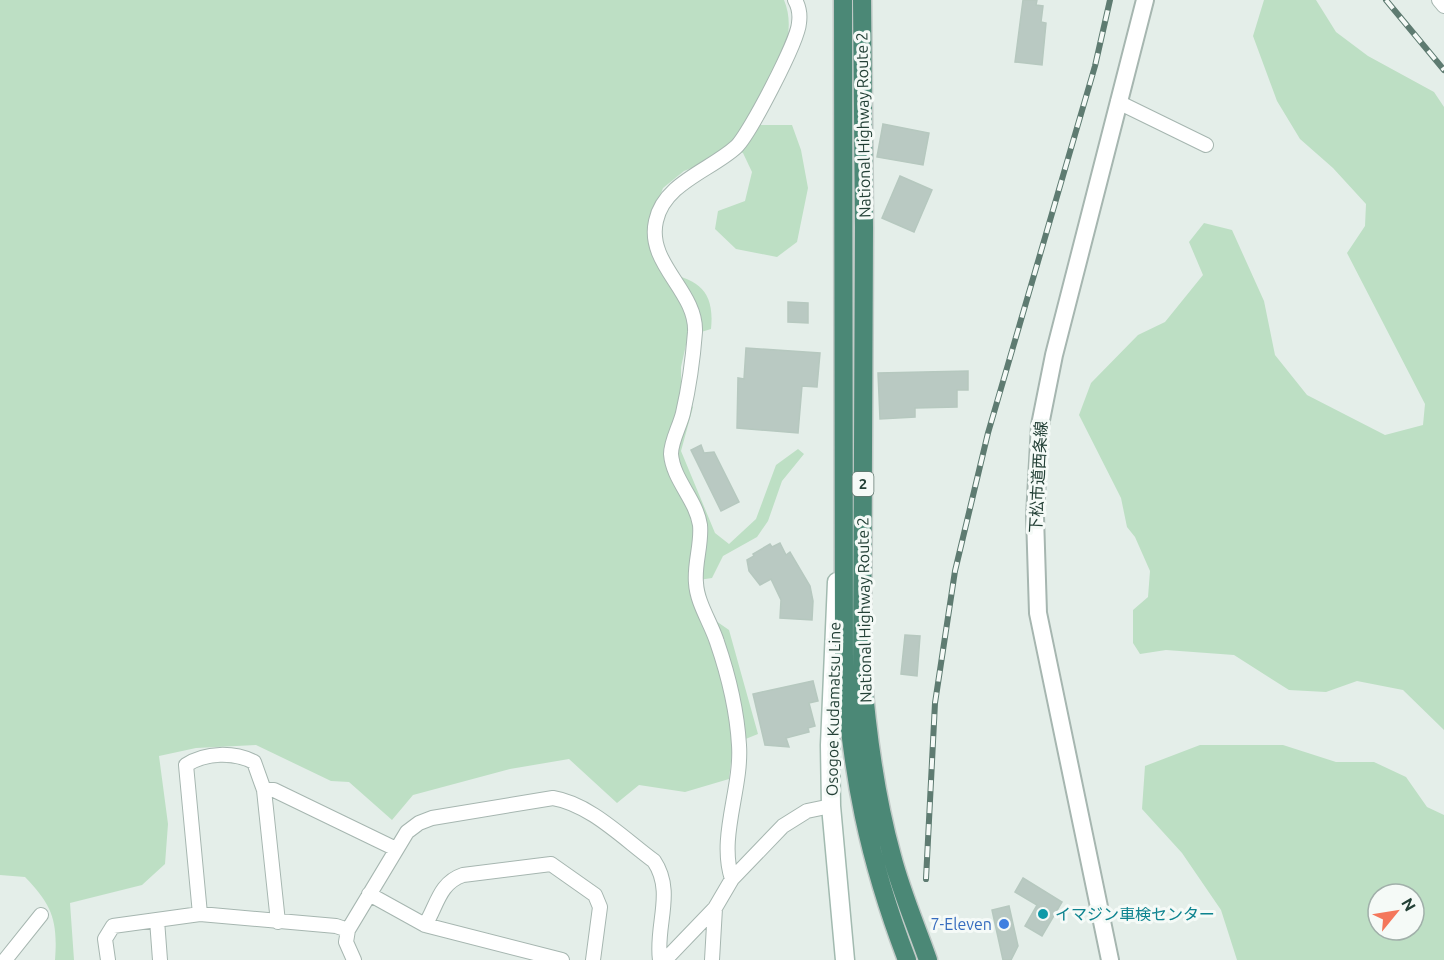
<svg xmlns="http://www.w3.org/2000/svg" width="1444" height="960" font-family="Ubuntu,'Noto Sans JP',sans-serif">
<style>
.green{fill:#bddfc4;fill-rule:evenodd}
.building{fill:#b9c9c2;stroke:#b6c8bf;stroke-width:1.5}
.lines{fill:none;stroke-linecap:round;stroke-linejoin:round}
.minor-casing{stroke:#a6b6b0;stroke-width:16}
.tertiary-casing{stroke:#a6b6b0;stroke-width:20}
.secondary-casing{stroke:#a2bab0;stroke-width:21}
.trunk-casing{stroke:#c1cac7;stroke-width:21}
.minor{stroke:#fff;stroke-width:14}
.tertiary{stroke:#fff;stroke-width:16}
.secondary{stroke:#fff;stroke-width:18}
.trunk{stroke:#4b8876;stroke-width:18}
.rail-casing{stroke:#5e7b71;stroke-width:6}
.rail{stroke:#f5faf7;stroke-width:4;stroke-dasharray:11;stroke-linecap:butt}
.culture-dot{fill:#0f9aa8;stroke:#f5faf7;stroke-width:2}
.shop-dot{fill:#3f7fe0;stroke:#f5faf7;stroke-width:2}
.labels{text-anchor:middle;stroke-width:6;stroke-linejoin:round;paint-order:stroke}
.shield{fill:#f5faf7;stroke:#627870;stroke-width:1.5}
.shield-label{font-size:15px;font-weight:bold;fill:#234036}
.street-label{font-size:16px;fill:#234036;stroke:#f5faf7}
.culture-label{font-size:16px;fill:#0d838f;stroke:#f5faf7;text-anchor:start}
.shop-label{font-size:16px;fill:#366cbe;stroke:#f5faf7;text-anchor:end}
</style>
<rect width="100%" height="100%" fill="#e4eee9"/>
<path class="green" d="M0 0H784C800 38 772 78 754 110L761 125H792L801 150 808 188 797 242 777 257 736 249 715 229 718 211 745 201 752 172 743 153 728 147 707 162 684 171 663 188 650 222 651 251 662 272C698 279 715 290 711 329L688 336 681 367V394L693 407 681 451 715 533 729 544 756 519 776 465 798 449 804 454 782 481 768 521 757 537 723 556 712 578 692 581 703 612 729 630 758 734 733 744 729 779 685 792 639 785 617 803 569 759 510 769 413 795 392 820 349 782 331 781 256 745 196 748 159 756 168 824 165 864 142 885 70 903 74 960H55C58 920 52 905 25 877L0 875Z
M1264 0H1316L1336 32 1368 56 1434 92 1444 107V730L1403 690 1357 681 1326 692 1289 690 1234 655 1166 650 1140 654 1133 643V610L1148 597 1150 571 1135 537 1127 527 1121 498 1079 415 1091 383 1138 335 1165 322 1203 275 1189 242 1204 223 1232 230 1264 301 1275 355 1307 395 1385 435 1423 425 1425 404 1347 253 1365 226 1366 204 1333 168 1300 139 1277 101 1253 36Z
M1200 745H1283L1336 762H1374L1406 777 1427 807 1444 815V960H1237L1221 910 1182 853 1142 809 1145 766ZM1378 894H1414V930H1378Z"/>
<path class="building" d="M1023 0H1037L1036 5 1043 6 1041 22 1046 23 1042 65 1015 62Z
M883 124 929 133 923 165 877 157Z
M900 176 932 190 914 232 882 218Z
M788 302 808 303V323L788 322Z
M746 348 820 353 817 387 802 386 798 433 737 428 738 378 744 379Z
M968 371V390H957V407L915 408V417L880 419 878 373Z
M701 445 704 453 714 452 739 502 721 511 691 450Z
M780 543 786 555 790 552 810 586 813 601 812 620 780 618 781 600 771 579 760 585 749 571 747 560 754 556 753 554 770 544 772 547Z
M905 635 920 636 917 676 901 674Z
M813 681 818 701 809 703 815 726 808 728 809 732 786 738 789 747 765 745 753 694Z
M1023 878 1062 902 1042 936 1025 926 1037 905 1015 892Z
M1009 906 1018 946 1011 960H1003L992 910Z"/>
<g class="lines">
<g class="minor-casing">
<path id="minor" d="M1439 0 1444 6
M1118 102 1206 145
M264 790H274L396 849
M732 879C718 837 742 789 739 745 737 711 728 674 717 642 711 623 697 603 696 583 694 564 702 544 700 525 696 499 673 480 671 454 671 441 680 426 683 413 689 387 693 358 695 332 697 291 646 264 656 221 664 183 711 170 736 147 749 135 798 41 799 23 800 16 799 7 795 0
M369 894 425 925 562 960
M200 914 186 765C206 752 234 752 254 762L264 790 278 922
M157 920 160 960
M425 925C437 906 439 883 463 875L551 864 595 895 600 907 593 960
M5 960 41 915
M108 960 105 939 113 926 200 914 336 926 348 930
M354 960 346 942 348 930 407 832 419 823 432 818 553 798C590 804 624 839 654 861 675 892 655 926 660 960
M665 960 715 908 732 879 783 826 807 811 831 806
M712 960 715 908"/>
</g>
<g class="tertiary-casing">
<path id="tertiary" d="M1110 960 1038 613 1035 516 1040 425 1054 355 1145 0"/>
</g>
<g class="secondary-casing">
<path id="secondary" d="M837 582 830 745 831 806 845 960"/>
</g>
<g class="trunk-casing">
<path id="trunk" d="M843 0 844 667C852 776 868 858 907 960
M862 0 864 227 862 670C867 733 875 795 892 856 901 891 916 926 928 960"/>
</g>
<use href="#minor" class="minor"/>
<use href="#tertiary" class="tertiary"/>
<use href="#secondary" class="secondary"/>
<use href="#trunk" class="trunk"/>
<g class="rail-casing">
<path id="rail" d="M1386 0 1444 70
M926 879 935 703 955 571 988 433 1095 66 1110 0"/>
</g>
<use href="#rail" class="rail"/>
</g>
<circle class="culture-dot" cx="1043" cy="914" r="6"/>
<circle class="shop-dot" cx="1004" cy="924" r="6"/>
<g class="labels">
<rect class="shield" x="852.5" y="472" width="21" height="24" rx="4.5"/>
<g class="shield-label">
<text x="863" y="489">2</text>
</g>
<g class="street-label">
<text transform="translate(863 125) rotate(-91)" y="6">National Highway Route 2</text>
<text transform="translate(1038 477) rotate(-87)" y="6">下松市道西条線</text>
<text transform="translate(864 610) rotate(-91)" y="6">National Highway Route 2</text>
<text transform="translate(833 709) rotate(-89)" y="6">Osogoe Kudamatsu Line</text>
</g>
<g class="culture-label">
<text x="1055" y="920">イマジン車検センター</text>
</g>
<g class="shop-label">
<text x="992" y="930">7-Eleven</text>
</g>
</g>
<g transform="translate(1396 912) rotate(60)"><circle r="28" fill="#f5faf7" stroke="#a1b0aa" stroke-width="1.5"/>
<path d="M0-4.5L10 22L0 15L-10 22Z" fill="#f4775b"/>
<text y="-9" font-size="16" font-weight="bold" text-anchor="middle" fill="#234036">N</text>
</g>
</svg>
